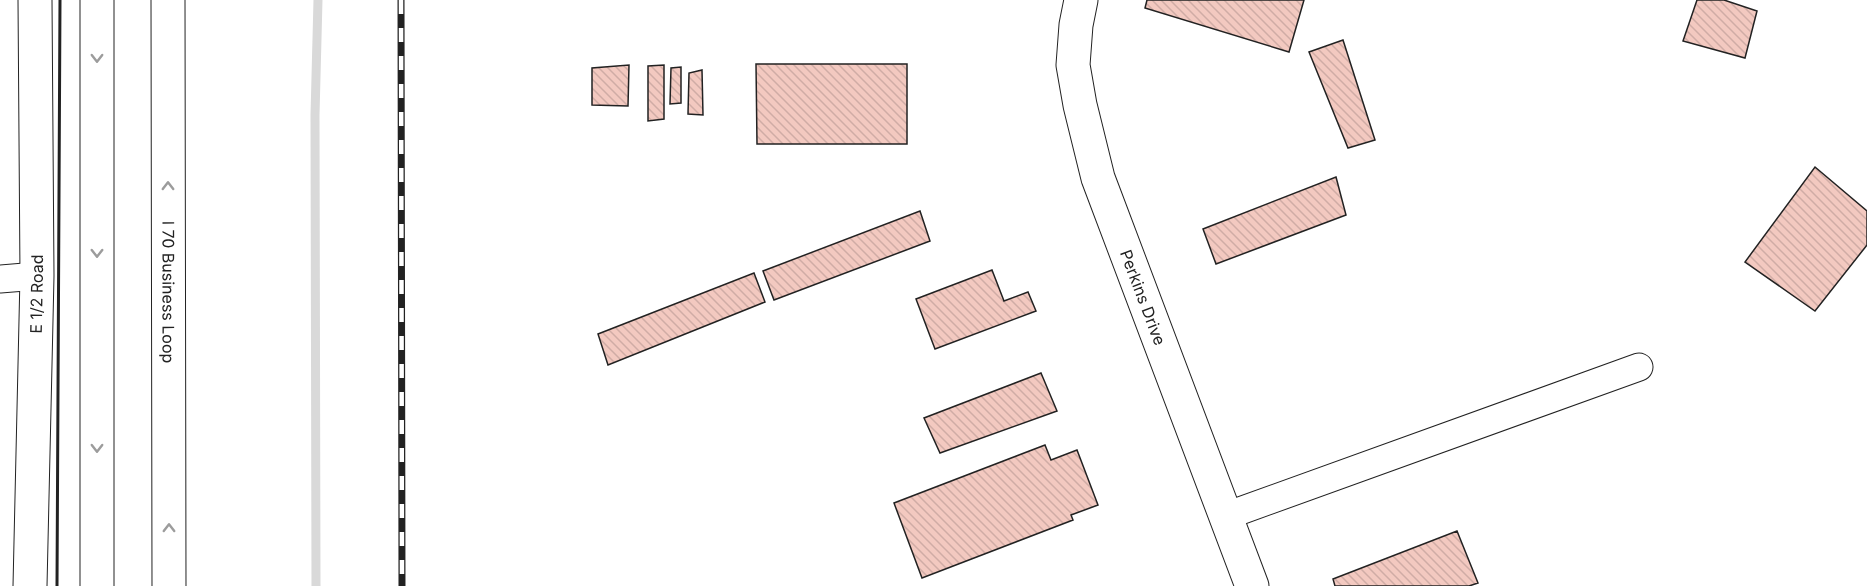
<svg xmlns="http://www.w3.org/2000/svg" width="1867" height="586" font-family="Inter,sans-serif">
<style>
.lines{fill:none;stroke-linecap:round;stroke-linejoin:round}
.stream{stroke:#d9d9d9;stroke-width:9}
.building{fill:url(#building-back-hatch);stroke:#222;stroke-width:1.5}
.street-casing{stroke:#222;stroke-width:29}
.secondary-casing{stroke:#222;stroke-width:35}
.primary-casing{stroke:#222;stroke-width:35}
.street{stroke:#fff;stroke-width:27}
.secondary{stroke:#fff;stroke-width:33}
.primary{stroke:#fff;stroke-width:33}
.rail-casing{stroke:#222;stroke-width:7}
.rail{stroke:#fff;stroke-width:4.5;stroke-dasharray:14;stroke-linecap:butt}
.wall{stroke:#222;stroke-width:3}
.oneway{stroke:#9c9c9c}
.labels{text-anchor:middle;stroke-width:4.5;stroke-linejoin:round;paint-order:stroke}
.street-label{font-size:16px;fill:#222;stroke:#fff}
</style>
<defs>
<pattern id="building-back-hatch" width="6" height="6" patternUnits="userSpaceOnUse" patternTransform="scale(1.5)"><rect width="6" height="6" fill="#f3c9c0"/><path d="M-1 5l2 2M0 0l6 6M5-1l2 2" fill="none" stroke="#d0aca5"/></pattern>
</defs>
<rect width="100%" height="100%" fill="#fff"/>
<g class="lines">
<path class="stream" d="M316 586 315 115 318 0"/>
</g>
<path class="building" d="M1147 0H1304L1289 52 1145 8Z
M1697 0H1724L1757 11 1745 58 1683 41Z
M1343 40 1375 140 1348 148 1309 52Z
M756 64H907V144H757Z
M629 65 628 106 592 105V68Z
M664 65V119L648 121V66Z
M681 67V103L670 104 671 68Z
M702 70 703 115 688 114 689 73Z
M1815 167 1867 211V245L1815 311 1745 262Z
M1336 177 1346 215 1216 264 1203 229Z
M920 211 930 241 774 300 763 271Z
M992 270 1004 301 1028 292 1036 311 935 349 916 299Z
M754 273 765 302 608 365 598 334Z
M1041 373 1057 411 940 453 924 418Z
M1045 445 1051 460 1077 450 1098 505 1071 515 1073 520 922 578 894 503Z
M1457 531 1478 583 1469 586H1335L1333 579Z"/>
<g class="lines">
<g class="street-casing">
<path id="street" d="M0 279 37 276
M1226 516 1639 367"/>
</g>
<g class="secondary-casing">
<g id="secondary">
<path id="s1" d="M1081 0 1076 25 1073 65 1080 105 1098 178 1252 586"/>
<path id="s2" d="M30 586 37 276 35 0"/>
</g>
</g>
<g class="primary-casing">
<g id="primary">
<path id="s3" d="M168 0 169 586"/>
<path d="M97 586V0"/>
</g>
</g>
<use href="#street" class="street"/>
<use href="#secondary" class="secondary"/>
<use href="#primary" class="primary"/>
<g class="rail-casing">
<path id="rail" d="M401 0 402 586"/>
</g>
<use href="#rail" class="rail"/>
<path class="wall" d="M57 586 60 0"/>
</g>
<defs><path id="oneway-chevron" d="M-2-3.5L2.5 0L-2 3.5" fill="none" stroke-width="1.6" stroke-linecap="round" stroke-linejoin="round" transform="scale(1.5)"/></defs>
<g class="oneway">
<use href="#oneway-chevron" transform="translate(97 58) rotate(90)"/>
<use href="#oneway-chevron" transform="translate(168 186) rotate(-90)"/>
<use href="#oneway-chevron" transform="translate(97 253) rotate(90)"/>
<use href="#oneway-chevron" transform="translate(97 448) rotate(90)"/>
<use href="#oneway-chevron" transform="translate(169 528) rotate(-90)"/>
</g>
<g class="labels">
<g class="street-label">
<text dy="6" stroke="none"><textPath href="#s2" startOffset="292">E 1/2 Road</textPath></text>
<text dy="6" stroke="none"><textPath href="#s3" startOffset="292">I 70 Business Loop</textPath></text>
<text dy="6" stroke="none"><textPath href="#s1" startOffset="309">Perkins Drive</textPath></text>
</g>
</g>
</svg>
